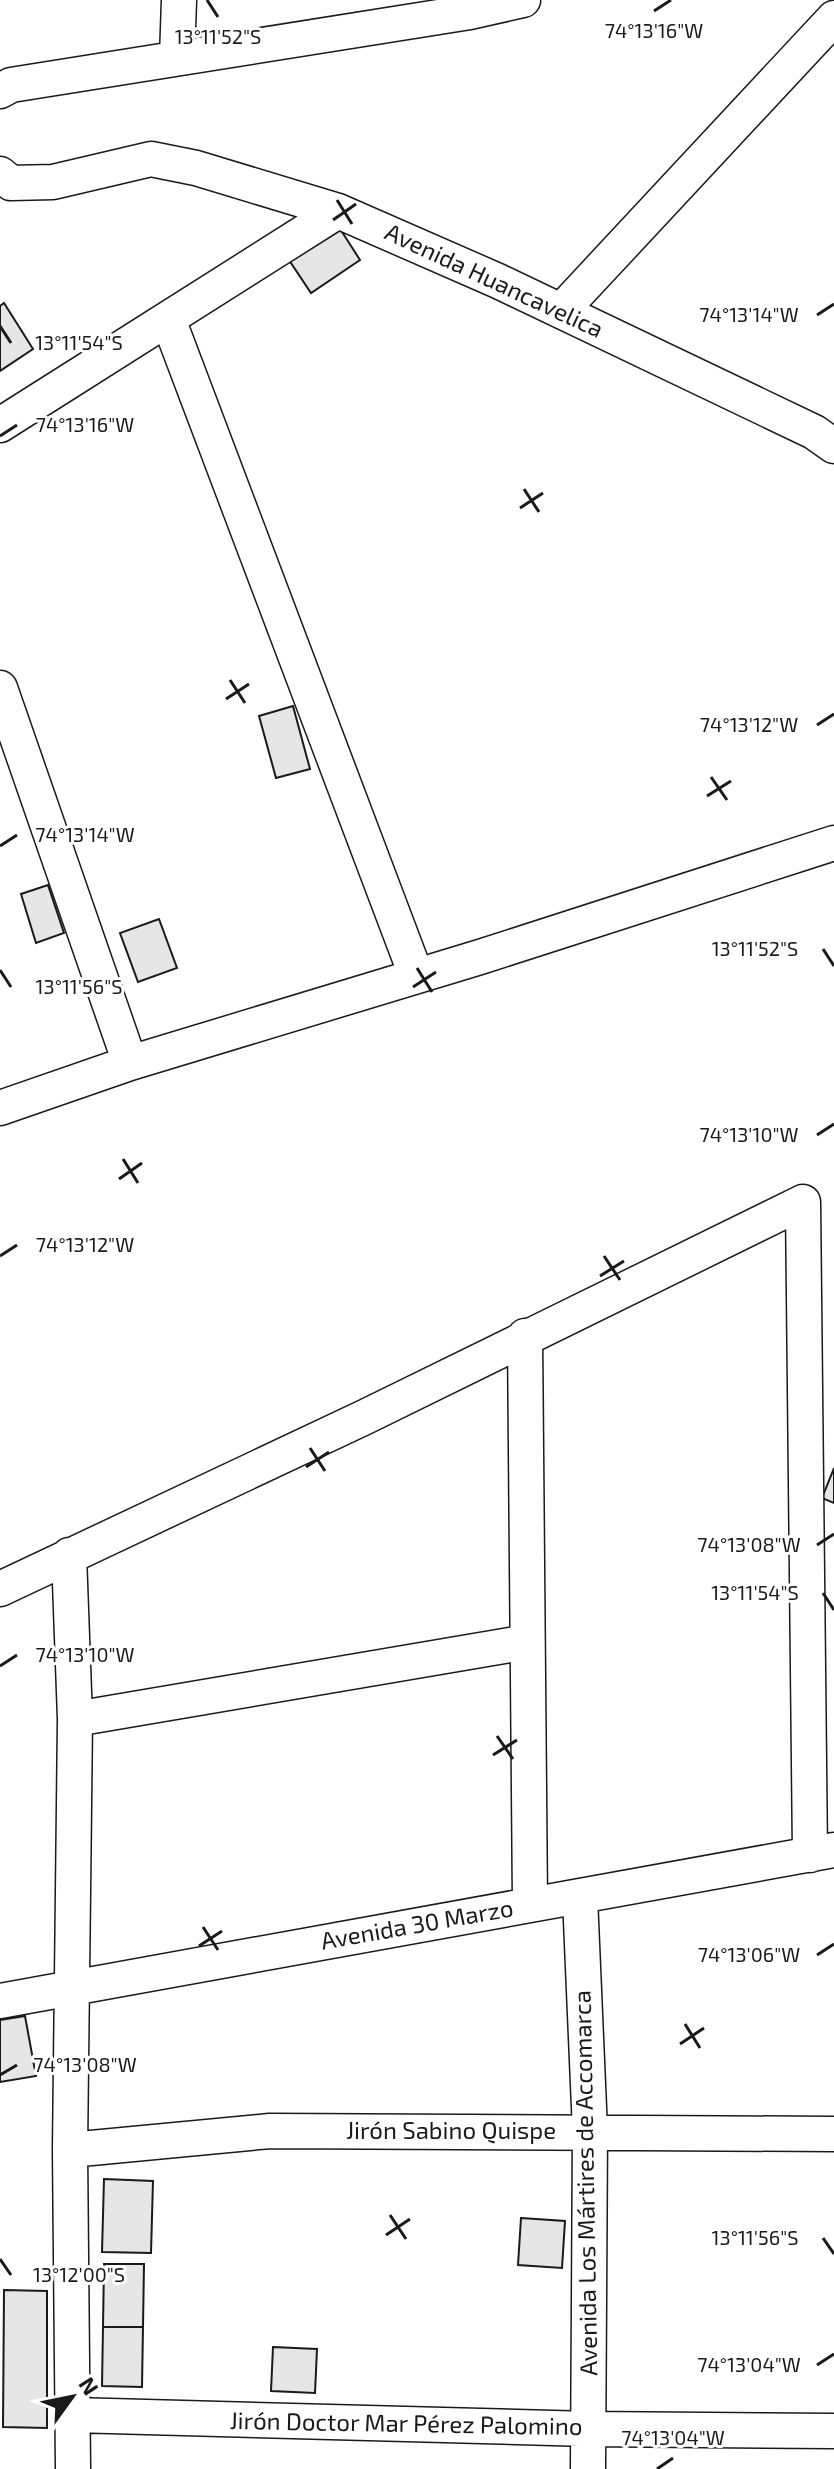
<svg xmlns="http://www.w3.org/2000/svg" width="834" height="2469" font-family="'Exo 2',sans-serif">
<style>
.building{fill:#e6e6e6;stroke:#1a1a1a;stroke-width:2}
.lines{fill:none;stroke-linecap:round;stroke-linejoin:round}
.street-casing{stroke:#1a1a1a;stroke-width:37}
.street{stroke:#fff;stroke-width:34}
.ticks{fill:none;stroke:#1a1a1a;stroke-width:3}
.labels{text-anchor:middle;stroke-width:6;stroke-linejoin:round;paint-order:stroke}
.street-label{font-size:24px;fill:#1a1a1a;stroke:#fff}
.ticks-label{font-size:20px;text-anchor:middle;fill:#1a1a1a;stroke:#fff;stroke-width:6;stroke-linejoin:round;paint-order:stroke}
</style>
<rect width="100%" height="100%" fill="#fff"/>
<path class="building" d="M337 224 360 260 311 293 287 257Z
M4 303 33 349 0 371V306Z
M293 706 310 769 276 778 259 716Z
M48 885 64 933 36 943 21 894Z
M159 919 177 968 138 982 120 933Z
M834 1468V1503L822 1498Z
M25 2016 36 2076 0 2082V2020Z
M104 2179 153 2181 151 2253 102 2252Z
M521 2218 565 2221 562 2268 518 2265Z
M104 2264H144L143 2327H103Z
M4 2290 47 2291V2428L3 2427Z
M103 2327H143L142 2387 102 2386Z
M273 2347 317 2349 315 2393 271 2391Z"/>
<g class="lines">
<g class="street-casing">
<path id="street" d="M177 58 179 0
M0 91 11 85 470 12 523 0
M0 174 11 183 53 182 151 159 196 168 338 211 498 281 814 432 834 446
M561 311 834 18
M168 319 416 975
M0 425 338 211
M0 688 130 1063
M0 1108 130 1063 480 957 834 843
M525 1336 530 1904
M69 1555 75 1719 70 2150 73 2469
M0 1589 365 1417 803 1202 810 1855
M75 1719 527 1642
M580 1897 590 2131 588 2469
M0 2001 834 1850
M70 2150 270 2131 834 2134
M73 2415 589 2429 834 2431"/>
</g>
<use href="#street" class="street"/>
</g>
<path class="ticks" d="M207 0 218 17M654 11 671 0M337 200 352 224M333 220 356 204M817 315 834 304M0 326 11 343M0 436 17 425M524 489 539 512M520 508 543 493M230 680 245 703M226 699 249 684M817 725 834 714M711 777 727 800M707 796 731 781M0 846 17 835M823 949 834 966M417 968 432 992M0 970 11 987M413 987 436 972M817 1135 834 1124M123 1159 138 1183M119 1179 142 1163M0 1256 17 1245M604 1256 620 1280M600 1276 624 1261M310 1448 325 1471M306 1467 329 1452M817 1545 834 1534M823 1593 834 1610M0 1666 17 1655M497 1736 513 1759M493 1755 517 1740M203 1927 218 1950M199 1946 222 1931M817 1955 834 1944M685 2024 700 2048M680 2044 704 2028M0 2075 17 2065M390 2215 406 2239M386 2235 410 2219M823 2238 834 2254M0 2259 11 2275M817 2365 834 2354M657 2469 673 2458"/>
<g class="labels">
<g class="street-label">
<text transform="translate(494 281) rotate(25)" y="8">Avenida Huancavelica</text>
<text transform="translate(417 1925) rotate(-10)" y="8">Avenida 30 Marzo</text>
<text x="451" y="2139">Jirón Sabino Quispe</text>
<text transform="translate(586 2183) rotate(-91)" y="8">Avenida Los Mártires de Accomarca</text>
<text transform="translate(406 2424) rotate(1)" y="8">Jirón Doctor Mar Pérez Palomino</text>
</g>
</g>
<g class="ticks-label">
<text x="654" y="38">74°13'16"W</text>
<text x="218" y="44">13°11'52"S</text>
<text x="749" y="322">74°13'14"W</text>
<text x="79" y="350">13°11'54"S</text>
<text x="85" y="432">74°13'16"W</text>
<text x="749" y="732">74°13'12"W</text>
<text x="85" y="842">74°13'14"W</text>
<text x="755" y="956">13°11'52"S</text>
<text x="79" y="994">13°11'56"S</text>
<text x="749" y="1142">74°13'10"W</text>
<text x="85" y="1252">74°13'12"W</text>
<text x="749" y="1552">74°13'08"W</text>
<text x="755" y="1600">13°11'54"S</text>
<text x="85" y="1662">74°13'10"W</text>
<text x="749" y="1962">74°13'06"W</text>
<text x="85" y="2072">74°13'08"W</text>
<text x="755" y="2245">13°11'56"S</text>
<text x="79" y="2282">13°12'00"S</text>
<text x="749" y="2372">74°13'04"W</text>
<text x="673" y="2445">74°13'04"W</text>
</g>
<g transform="translate(72 2397) rotate(57)" stroke="#ffffff" stroke-width="6" paint-order="stroke">
<path d="M0-6L14 30L0 20L-14 30Z" fill="#1a1a1a"/>
<text y="-12" font-size="22" font-weight="bold" text-anchor="middle" fill="#1a1a1a">N</text>
</g>
</svg>
